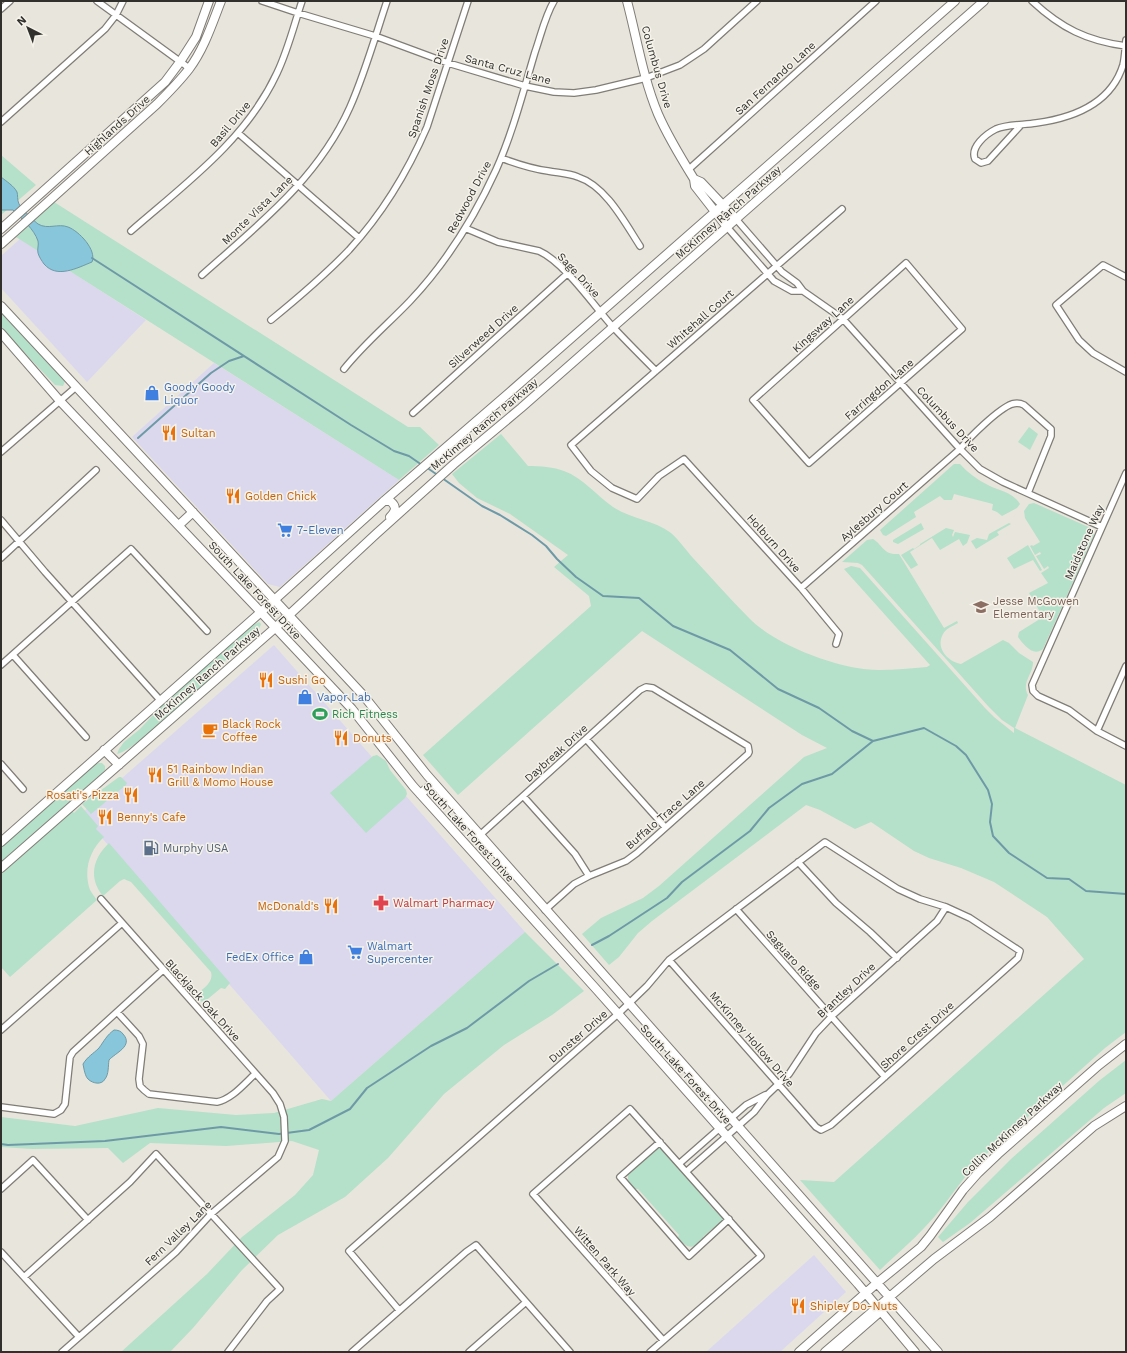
<svg xmlns="http://www.w3.org/2000/svg" width="1127" height="1353" font-family="'Work Sans',sans-serif">
<style>
.commercial{fill:#dbd8ee}
.green{fill:#b5e0c9}
.water{fill:#88c7db;stroke:#6e9aa7}
.lines{fill:none;stroke-linecap:round;stroke-linejoin:round}
.stream{stroke:#6e9aa7;stroke-width:2}
.street-casing{stroke:#807d76;stroke-width:8}
.secondary-casing{stroke:#807d76;stroke-width:10}
.street{stroke:#fff;stroke-width:5.5}
.secondary{stroke:#fff;stroke-width:8}
.labels{text-anchor:middle;stroke-width:3;stroke-linejoin:round;paint-order:stroke}
.street-label{font-size:11px;fill:#31302d;stroke:#f5f2ea}
.shop-label{font-size:11px;fill:#366cbe;stroke:#f5f2ea;text-anchor:start}
.food-label{font-size:11px;fill:#c56008;stroke:#f5f2ea;text-anchor:start}
.education-label{font-size:11px;fill:#785e54;stroke:#f5f2ea;text-anchor:start}
.leisure-label{font-size:11px;fill:#27864d;stroke:#f5f2ea;text-anchor:start}
.service-label{font-size:11px;fill:#4e5e75;stroke:#f5f2ea;text-anchor:start}
.health-label{font-size:11px;fill:#be3a42;stroke:#f5f2ea;text-anchor:start}
</style>
<rect width="100%" height="100%" fill="#e8e5dd"/>
<path class="commercial" d="M20 239 146 320 87 382 1 288V256Z
M214 363 399 480 280 587 268 584 132 437Z
M274 645 525 932 331 1101 81 814Z
M814 1255 846 1292 780 1352H706Z"/>
<path class="green" d="M1 155 36 185 1 215Z
M54 202 408 427H420L439 445 399 480 16 237Z
M1 313 64 379 65 381 63 386 55 385 1 328Z
M1029 427 1038 434 1030 450 1018 442Z
M501 434 528 466C540 466 554 467 564 471 583 478 597 496 613 507 631 519 654 520 671 533 679 540 686 550 693 558 712 578 730 599 749 618 776 646 841 670 879 670 895 670 912 668 927 667L930 665 844 569 851 566 860 568 985 708 994 717 1014 733V728L1002 720 988 706 862 565 858 563 842 562 867 540 873 539C884 546 883 555 899 554L944 628 957 621 958 623C953 626 946 628 943 634 935 648 948 662 961 664L1003 640 1009 643 1019 653 1033 662C1033 675 1021 682 1028 695L1015 728 1126 785V1032L1105 1048 981 1159C964 1176 951 1197 935 1216 918 1236 899 1252 880 1270L800 1180 834 1182 1084 959 1047 917 994 882 961 868 929 858 914 851 871 822 855 829 820 810 806 805 652 921 638 933 619 957 609 965 582 934 601 918 643 898 659 886 804 757 827 748 802 735 642 631 458 795 423 755 591 606 589 596 554 567 568 555 510 514 477 498 459 483 452 474Z
M954 464H960C968 473 978 480 988 485 999 491 1013 492 1020 504L1017 508 1002 516 997 512 992 510 993 504 954 494 952 500H944L940 496 914 512 916 517 886 536 883 535 880 530Z
M1034 503 1093 529 1094 535 1043 649C1033 657 1024 645 1018 637L1019 632 1043 617 1029 593 1048 583 1041 573 1049 568 1048 566 1044 569 1036 556 1041 554 1040 552 1035 555 1030 546 1032 545 1033 546 1040 542 1025 518 1024 511 1029 504Z
M921 523 924 529 898 544 893 542V540Z
M1009 523 1011 524 997 532 999 535 976 549 971 541 977 538 987 540 989 534Z
M946 528 954 530 952 535 953 537 955 532 970 535 967 543 963 546 959 539 940 550 932 538 910 552 918 565 911 569 901 555 913 548 914 549 920 545V544Z
M1028 545 1042 570 1040 571 1033 560 1014 569 1007 558Z
M259 622 261 624C258 636 230 656 220 665 213 671 210 680 203 687 194 698 128 754 117 754L119 749 124 742 140 729 167 700 251 626Z
M377 755 386 761 390 770 406 790 407 794 405 798 366 833 330 793 373 756Z
M99 763H102L105 766V770L101 774 1 863V847L95 764Z
M119 777H121L127 783 126 785 91 814 82 804Z
M81 806 98 826 96 829 104 837C90 850 84 868 89 887 90 891 94 896 97 900L10 977 1 967V874L72 811 74 813Z
M109 843 230 983 225 989 221 988 203 1003 195 995C202 989 214 983 211 972L131 882 124 879 120 881 103 896C88 878 93 858 109 843Z
M525 932 584 991 552 1015 504 1045 444 1094 388 1158 345 1197 278 1235 242 1270 193 1328 170 1352H121L207 1274 242 1237 295 1195 313 1175 319 1150 292 1141 226 1146 150 1143 123 1163 108 1148 32 1149 1 1147V1117L75 1126 158 1108 236 1115 274 1113 322 1099 331 1101Z
M1126 1060V1093L1104 1108 970 1223 943 1242 938 1237 968 1202 1011 1159 1100 1080Z
M657 1148 663 1149 694 1183V1186L714 1210 717 1209 723 1216 724 1220 714 1230 712 1229 703 1237V1239C691 1250 689 1249 678 1238L679 1235 638 1189H635L628 1180V1174L630 1172Z"/>
<path class="water" d="M1 177C6 181 14 186 17 192 18 195 17 200 19 204 21 208 34 221 38 224 48 230 58 223 68 227 79 231 97 250 92 262 77 268 57 279 44 264 42 261 39 257 38 253 37 249 39 245 38 241 34 229 22 219 13 210H1Z
M114 1030C118 1030 121 1031 123 1034 134 1046 115 1053 109 1060 108 1066 109 1074 105 1079 102 1085 93 1084 88 1079 85 1076 84 1069 83 1064 88 1056 93 1054 99 1048 104 1041 107 1035 114 1030Z"/>
<g class="lines">
<path class="stream" d="M92 258 351 425 394 451 409 456 422 465
M138 438 211 373 229 361 244 356
M426 467 439 476
M442 478 482 506 500 515 532 535 546 546 557 559 576 577 603 596 639 598 673 626 730 650 778 689 819 708 852 731 873 741
M592 945 609 936 667 898 682 882 750 831 769 808 802 784 832 774 873 741 924 728 956 746 966 755 988 790 992 804 990 822 993 836 1009 853 1047 878 1069 879 1086 891 1126 894
M1 1144 8 1145 105 1141 221 1127 279 1134 309 1130 350 1109 367 1088 431 1046 467 1028 529 981 558 964"/>
<g class="street-casing">
<path id="street" d="M97 1 189 68
M262 1 298 13 375 36 448 63 525 86 554 92 574 93 596 90 646 78 680 65 704 49 757 1
M1032 1C1061 28 1087 41 1126 46
M1 9 10 1
M1 122 105 29 116 15 123 1
M1021 125 988 161 981 163 975 159C970 147 986 134 996 129 1007 124 1025 125 1036 123 1073 118 1111 104 1123 65 1125 57 1125 48 1126 40
M238 133 359 238
M501 158C517 164 532 169 548 171 558 173 568 173 578 177 606 186 625 223 640 246
M688 170 876 1
M736 219 782 272 797 283 803 291 843 319 960 449 980 469 1003 482 1102 527
M727 227 774 281 792 291H803
M465 228 498 242 539 251C564 262 594 306 613 327 627 342 642 357 656 371
M131 231C185 184 246 140 277 73 288 50 294 25 302 1
M906 263 962 329 809 463 753 400Z
M202 275C258 225 318 179 350 107 365 73 375 37 387 1
M1126 277 1103 265 1056 305 1079 340 1093 353 1126 372
M271 320C298 298 325 275 349 250 382 214 408 171 427 127L468 1
M344 369C364 344 388 324 410 301 446 263 474 218 496 170 513 132 523 92 535 52 541 35 545 16 554 1
M413 413 567 274
M1 452 76 387
M1126 473 1032 685 1033 691 1038 696 1069 710 1097 731 1126 746
M1 520 45 572 160 700
M1 558 96 470
M801 588 960 449C969 438 998 409 1012 404 1016 403 1020 403 1024 405L1051 429V436L1028 493
M836 644 839 634 801 588 684 459 659 476 637 499 612 488 591 471 571 445 842 209
M13 655 86 737
M1 665 131 549 207 631
M1097 731 1126 666
M586 739 665 827
M1 764 23 789
M523 796 575 854 589 876
M480 835 640 690 646 687 653 688 748 746 749 752 748 754 637 853 626 861 589 876 574 884 545 910
M798 862 836 903 870 932 897 958
M736 909 885 1077
M117 1012 139 1036 143 1044 139 1079 140 1086 144 1090 149 1094 217 1102C232 1099 244 1084 255 1074
M1 1030 122 923
M1 1107 54 1114 61 1110 65 1104 70 1057 73 1052 163 970
M660 1142 620 1177 689 1256 729 1219
M680 1163 746 1105 765 1095
M687 1171 754 1112 767 1095 789 1074 816 1033 833 1015 937 921 946 907
M1 1189 33 1160 88 1220
M1 1252 79 1337
M24 1277 130 1182 156 1154 280 1289 267 1301 228 1352
M399 1310 349 1251 618 1014 647 986 669 960 825 842 898 889 920 899 946 907 970 918 1020 951 1018 958 1008 967 831 1125 821 1130 816 1127 669 960
M62 1352 176 1252 211 1214 278 1157 285 1141 284 1117 280 1104 273 1093 101 899
M352 1352 466 1252 476 1245 570 1352
M469 1352 526 1302
M650 1352 761 1256 630 1109 533 1194 663 1340"/>
</g>
<g class="secondary-casing">
<path id="secondary" d="M627 1C637 39 643 78 658 114 668 137 681 158 694 179L695 186 727 227
M694 179 701 182 736 219
M1 229 165 82 180 62 196 37 209 1
M1 244 157 104C168 93 179 82 189 69 204 49 212 24 221 1
M1 306 363 695 427 775 938 1352
M1 333 60 401 256 607 352 709 413 786 597 990 858 1284 915 1352
M384 501H390C397 506 396 511 390 517
M179 525 193 512
M104 750 119 765
M420 794 434 783
M1 842 261 612 384 501 510 392 955 1
M1 868 275 628 376 534 454 464 521 408 984 1
M799 1352 877 1283 921 1247 930 1236 963 1190 978 1173 998 1154 1099 1065 1126 1044
M825 1352 934 1259 990 1217 1094 1126 1126 1106
M834 1352 881 1311"/>
</g>
<use href="#street" class="street"/>
<use href="#secondary" class="secondary"/>
</g>
<defs>
<g id="shop-bare" transform="scale(1.2)"><path d="M-5-2.5h2.3a2.7 3.5 0 0 1 5.4 0H5L5.5 6h-11ZM-1.5-2.5h3a1.5 2.3 0 0 0-3 0Z" fill="#3f7fe0" stroke="#f5f2ea" stroke-width="2.5" paint-order="stroke"/></g>
<g id="restaurant-bare" transform="scale(1.2)"><path d="M-5-6h1v4h1v-4h1v4h1v-4h1v5L-1.5 .5V6h-2V.5L-5-1ZM5-6V6H3V1.5H1.5Q1.5-4 5-6Z" fill="#e8710a" stroke="#f5f2ea" stroke-width="2.5" paint-order="stroke"/></g>
<g id="supermarket-bare" transform="scale(1.2)"><path d="M-6-5.5h2.5l.6 2H6L4.5 2H-2.5L-4.4-4H-6ZM-1.5 3.2a1.3 1.3 0 1 0 .1 0ZM3 3.2a1.3 1.3 0 1 0 .1 0Z" fill="#3f7fe0" stroke="#f5f2ea" stroke-width="2.5" paint-order="stroke"/></g>
<g id="school-bare" transform="scale(1.2)"><path d="M0-5L7-2L0 1L-7-2ZM-4 1L0 2.5L4 1V4Q0 6-4 4Z" fill="#8d6e63" stroke="#f5f2ea" stroke-width="2.5" paint-order="stroke"/></g>
<g id="stadium-bare" transform="scale(1.2)"><path d="M0-5a6.5 5 0 1 0 0 10a6.5 5 0 1 0 0-10ZM-3.5-1.8h7v3.6h-7Z" fill="#2e9e5b" stroke="#f5f2ea" stroke-width="2.5" paint-order="stroke"/></g>
<g id="cafe-bare" transform="scale(1.2)"><path d="M-5.5-4.5H6V0H3Q3 3.5 0 3.5H-2.5Q-5.5 3.5-5.5 0ZM3-3.2v2h1.7v-2ZM-6 4.5H4V6H-6Z" fill="#e8710a" stroke="#f5f2ea" stroke-width="2.5" paint-order="stroke"/></g>
<g id="fuel-bare" transform="scale(1.2)"><path d="M-5.5-6h7V0h2V4h1.3V-2.5L3-4.5l.8-.8L6-3V5H2.5V1h-1V6h-7ZM-4.2-4.7v3.2H.2V-4.7Z" fill="#5c6f8a" stroke="#f5f2ea" stroke-width="2.5" paint-order="stroke"/></g>
<g id="pharmacy-bare" transform="scale(1.2)"><path d="M-2-6h4v4h4v4h-4v4h-4v-4h-4v-4h4Z" fill="#e0444e" stroke="#f5f2ea" stroke-width="2.5" paint-order="stroke"/></g>
</defs>
<g fill-rule="evenodd">
<use href="#shop-bare" x="152" y="393"/>
<use href="#restaurant-bare" x="169" y="433"/>
<use href="#restaurant-bare" x="233" y="496"/>
<use href="#supermarket-bare" x="285" y="530"/>
<use href="#school-bare" x="981" y="607"/>
<use href="#restaurant-bare" x="266" y="680"/>
<use href="#shop-bare" x="305" y="697"/>
<use href="#stadium-bare" x="320" y="714"/>
<use href="#cafe-bare" x="210" y="730"/>
<use href="#restaurant-bare" x="341" y="738"/>
<use href="#restaurant-bare" x="155" y="775"/>
<use href="#restaurant-bare" x="131" y="795"/>
<use href="#restaurant-bare" x="105" y="817"/>
<use href="#fuel-bare" x="151" y="848"/>
<use href="#pharmacy-bare" x="381" y="903"/>
<use href="#restaurant-bare" x="331" y="906"/>
<use href="#supermarket-bare" x="355" y="952"/>
<use href="#shop-bare" x="306" y="957"/>
<use href="#restaurant-bare" x="798" y="1306"/>
</g>
<g class="labels">
<g class="street-label">
<text transform="translate(657 67) rotate(74)" y="4">Columbus Drive</text>
<text transform="translate(508 69) rotate(15)" y="4">Santa Cruz Lane</text>
<text transform="translate(775 78) rotate(-42)" y="4">San Fernando Lane</text>
<text transform="translate(428 88) rotate(-71)" y="4">Spanish Moss Drive</text>
<text transform="translate(230 124) rotate(-50)" y="4">Basil Drive</text>
<text transform="translate(117 125) rotate(-42)" y="4">Highlands Drive</text>
<text transform="translate(469 197) rotate(-62)" y="4">Redwood Drive</text>
<text transform="translate(257 210) rotate(-44)" y="4">Monte Vista Lane</text>
<text transform="translate(728 212) rotate(-41)" y="4">McKinney Ranch Parkway</text>
<text transform="translate(579 275) rotate(47)" y="4">Sage Drive</text>
<text transform="translate(700 319) rotate(-41)" y="4">Whitehall Court</text>
<text transform="translate(823 324) rotate(-42)" y="4">Kingsway Lane</text>
<text transform="translate(483 336) rotate(-42)" y="4">Silverweed Drive</text>
<text transform="translate(879 389) rotate(-41)" y="4">Farringdon Lane</text>
<text transform="translate(948 419) rotate(47)" y="4">Columbus Drive</text>
<text transform="translate(484 424) rotate(-40)" y="4">McKinney Ranch Parkway</text>
<text transform="translate(874 511) rotate(-41)" y="4">Aylesbury Court</text>
<text transform="translate(1084 542) rotate(-66)" y="4">Maidstone Way</text>
<text transform="translate(774 543) rotate(48)" y="4">Holburn Drive</text>
<text transform="translate(255 590) rotate(47)" y="4">South Lake Forest Drive</text>
<text transform="translate(207 673) rotate(-41)" y="4">McKinney Ranch Parkway</text>
<text transform="translate(556 753) rotate(-42)" y="4">Daybreak Drive</text>
<text transform="translate(665 814) rotate(-41)" y="4">Buffalo Trace Lane</text>
<text transform="translate(469 832) rotate(48)" y="4">South Lake Forest Drive</text>
<text transform="translate(794 960) rotate(48)" y="4">Saguaro Ridge</text>
<text transform="translate(846 990) rotate(-43)" y="4">Brantley Drive</text>
<text transform="translate(203 1000) rotate(48)" y="4">Blackjack Oak Drive</text>
<text transform="translate(917 1035) rotate(-42)" y="4">Shore Crest Drive</text>
<text transform="translate(578 1036) rotate(-41)" y="4">Dunster Drive</text>
<text transform="translate(752 1039) rotate(49)" y="4">McKinney Hollow Drive</text>
<text transform="translate(686 1074) rotate(48)" y="4">South Lake Forest Drive</text>
<text transform="translate(1012 1129) rotate(-43)" y="4">Collin McKinney Parkway</text>
<text transform="translate(178 1233) rotate(-44)" y="4">Fern Valley Lane</text>
<text transform="translate(605 1261) rotate(49)" y="4">Witten Park Way</text>
</g>
<g class="shop-label">
<text x="164" y="391">Goody Goody<tspan x="164" dy="13">Liquor</tspan></text>
<text x="297" y="534">7-Eleven</text>
<text x="317" y="701">Vapor Lab</text>
<text x="367" y="950">Walmart<tspan x="367" dy="13">Supercenter</tspan></text>
<text x="294" y="961" text-anchor="end">FedEx Office</text>
</g>
<g class="food-label">
<text x="181" y="437">Sultan</text>
<text x="245" y="500">Golden Chick</text>
<text x="278" y="684">Sushi Go</text>
<text x="222" y="728">Black Rock<tspan x="222" dy="13">Coffee</tspan></text>
<text x="353" y="742">Donuts</text>
<text x="167" y="773">51 Rainbow Indian<tspan x="167" dy="13">Grill &amp; Momo House</tspan></text>
<text x="119" y="799" text-anchor="end">Rosati's Pizza</text>
<text x="117" y="821">Benny's Cafe</text>
<text x="319" y="910" text-anchor="end">McDonald's</text>
<text x="810" y="1310">Shipley Do-Nuts</text>
</g>
<g class="education-label">
<text x="993" y="605">Jesse McGowen<tspan x="993" dy="13">Elementary</tspan></text>
</g>
<g class="leisure-label">
<text x="332" y="718">Rich Fitness</text>
</g>
<g class="service-label">
<text x="163" y="852">Murphy USA</text>
</g>
<g class="health-label">
<text x="393" y="907">Walmart Pharmacy</text>
</g>
</g>
<rect width="1127" height="1353" fill="none" stroke="#31302d" stroke-width="4"/>
<g transform="translate(28 28) rotate(318)" stroke="#f5f2ea" stroke-width="3" paint-order="stroke">
<path d="M0-3L7 15L0 10L-7 15Z" fill="#31302d"/>
<text y="-6" font-size="11" font-weight="bold" text-anchor="middle" fill="#31302d">N</text>
</g>
</svg>
